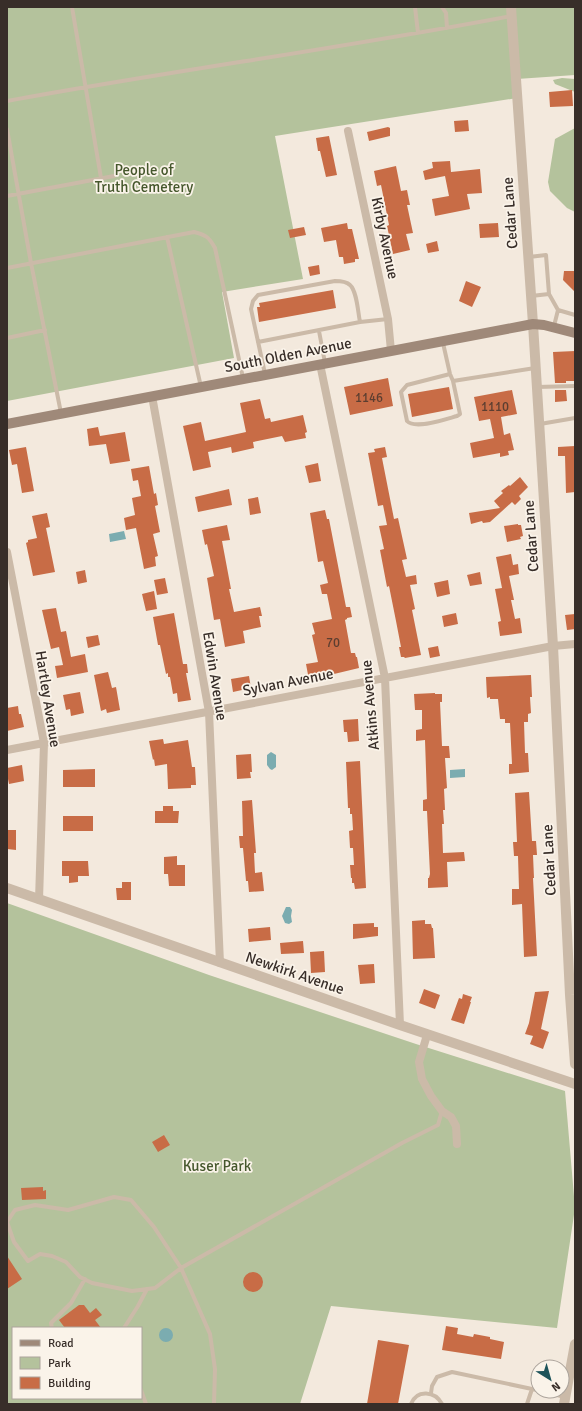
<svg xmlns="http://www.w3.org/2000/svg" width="582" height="1411" font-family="Signika,sans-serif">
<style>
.green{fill:#b4c29c;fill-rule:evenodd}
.water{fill:#7bacb0}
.building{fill:#c86c46}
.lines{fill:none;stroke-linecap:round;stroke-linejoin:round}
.service{stroke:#cbbaa8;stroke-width:4}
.minor{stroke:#cbbaa8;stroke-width:8}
.tertiary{stroke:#cbbaa8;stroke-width:10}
.secondary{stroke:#9f8979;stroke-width:10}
.labels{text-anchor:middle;stroke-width:3.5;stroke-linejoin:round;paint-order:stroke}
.number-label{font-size:13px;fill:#5c3e30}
.park-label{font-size:15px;fill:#45572c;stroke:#faf3e9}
.street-label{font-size:15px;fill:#382e29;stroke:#faf3e9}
</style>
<rect width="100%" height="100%" fill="#f3e9dd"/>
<path class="green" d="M7 7H575V75L517 79V98L275 136 303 279 222 292 234 358 7 401Z
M562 78 575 79V92L555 84 553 80Z
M575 128V212L567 208 550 191 548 182 555 139Z
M7 903 209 975 416 1044 565 1091 575 1208 557 1328 331 1306 300 1404H7ZM13 1328H141V1398H13Z"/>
<path class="water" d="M124 531 126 539 110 542 109 534Z
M271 752 276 755V767L272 770 270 769 267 765V755Z
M465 769V777L450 778V770Z
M286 907H290L292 910 291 916 292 922 289 924 285 923 282 916Z
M159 1335a7 7 0 1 1 14 0a7 7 0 1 1-14 0Z"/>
<path class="building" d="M572 90 573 106 550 107 549 92Z
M468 120 469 131 455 132 454 121Z
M388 127 390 128V136L369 141 367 132Z
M329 136 337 175 326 177 320 151H318L316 138Z
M450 161 451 172 480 169 482 193 467 194 470 209 435 216 432 199 449 196 445 176 425 180 423 171 433 168 432 162Z
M396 166 401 191 407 190 410 205H407L413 233 406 234 410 250 393 254 387 226 389 225 381 185 377 186 374 171Z
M347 223 348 229H352L359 259H355V262L344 264 343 257H339L336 240 324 242 321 228Z
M498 223 499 237 480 238 479 224Z
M304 227 306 235 290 238 288 230Z
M437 241 439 251 428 253 426 244Z
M319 265 320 274 310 276 308 267Z
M564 271H575V292L563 280Z
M466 281 481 287 472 307 459 301Z
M333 290 336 308 259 322 257 307H260L259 303Z
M575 351V381H566V383H555L553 352Z
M388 378 393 406 350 415 344 387Z
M449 387 453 409 412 417 408 394Z
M512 390 517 414 501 417 504 435 510 433 514 450 508 451 509 455 500 457V453L473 458 470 443 494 438 490 419 479 421 474 397Z
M555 390H566L567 401 555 402Z
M260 399 265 419 270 418 271 422 303 415 307 432 305 433 306 438 285 442 282 436 253 442 254 448 232 453 231 447 208 452 211 467 193 471 183 426 201 422 205 441 246 432 240 403Z
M98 427 100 436 125 432 130 461 110 464 106 444 89 446 87 429Z
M575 446V492L566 493 565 456H558V447Z
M26 447 34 491 22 493 17 464 12 465 9 450Z
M385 447 387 457 382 458 394 519 398 518 407 559 402 560 406 577 416 575 417 584 410 585 415 609 412 610 421 655 405 658 404 657H401L399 647H401L396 621 389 586 387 587 380 550 384 549 379 526 387 525 383 505 378 506 368 453 375 452 374 449Z
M318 463 321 481 309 483 305 466Z
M149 466 154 494 156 493 158 505 155 506 160 532 153 534 158 556 155 557 156 566 144 569 136 528 126 530 124 518 135 515 132 498 141 496 138 480 133 481 131 469Z
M520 477 528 487 519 496 521 499 515 505 512 502 490 522 483 523 482 521 471 524 469 513 500 508 494 501 503 493 501 491 509 485 510 486Z
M229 489 232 505 198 512 195 497Z
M258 497 261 513 250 515 248 499Z
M325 510 327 519H329L346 607H350L352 617 347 618V619L345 620 351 653H355L356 657H357L359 668 309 680 306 664 318 662 312 635 315 634 312 623 332 619 327 594H322L320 585 328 583 323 561 318 562 310 513Z
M47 513 50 527 46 528 55 572 33 576 26 543 28 542V540L37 538 32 516Z
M518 524V525H521L523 536 520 537 521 539 507 542 504 526Z
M227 525 230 540 222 541 231 589H229L234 612 260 607 262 616H259L261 627 243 631 245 643 225 647 220 619 214 620 207 578 214 576 207 544 205 545 202 530Z
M511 554 513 565 518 564 519 574 509 576 514 600H511L515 619 520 618 522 633 500 636 498 622 501 621 495 589 502 588 496 557Z
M85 570 87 582 78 584 76 572Z
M480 572 482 584 470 586 467 575Z
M165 578 168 593 157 595 154 580Z
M448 580 450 594 437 597 434 583Z
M154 591 157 609 146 611 142 594Z
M56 608 61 632 66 631 71 657 85 654 88 672 57 678 55 666 63 665 59 647 51 649 42 610Z
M174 613 183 664H187L188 673H186L191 700 178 702 177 693 173 694 170 677H168V673L166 674 160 645H158L153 617Z
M456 613 458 624 444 627 442 616Z
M575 614V629L567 630 565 615Z
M98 635 100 645 88 648 86 637Z
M438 646 440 656 430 658 428 648Z
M108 672 112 688 116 687 120 710 107 713 106 709 101 711 94 675Z
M531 675 532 697H530L531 713 528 714V722H524L525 753H528L529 772 509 774V764H512L510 723H505V719H500L498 699H490V697L487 698 486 677Z
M249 676 251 688 233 692 231 679Z
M80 692 84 713 71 716 70 709 66 710 63 695Z
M435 693V694H442V702H440L442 746H449L450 758H445L447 788 444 789 445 810H443L444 824H442L443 853 464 852 465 861 447 862 448 887 428 888V878H429L430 874 427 811H423V800L427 799 425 740 416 741V730L422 729V710H415L414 694Z
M18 706 19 714H21L24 727 7 731V708Z
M358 719 359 741 348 742 347 732H344L343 720Z
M163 739 164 744 188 740 192 767H195L196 785H191V788L168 789 167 764 155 766 154 759 153 760 149 741Z
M251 754 252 772H250L251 778 237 779 236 755Z
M360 761 366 888 355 889 354 883H352V878H351L350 865H354L353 848H350L349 831 353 830 352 814H350V808H348L346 762Z
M22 765 24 781 9 784 8 779H7V768Z
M95 769V787H63V770Z
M529 792 532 841H536L537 855H533L534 878H533L537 956 524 957 522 904 512 905V889H519L518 856H514L513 842H517L515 793Z
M252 800 256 853H254L255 873 262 872 264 891 249 892 248 881H246L243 848H240L239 836H243L242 801Z
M163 806H173V811H179L178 823H155V811H163Z
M63 816H93V831H63Z
M7 830H16V850L7 849Z
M177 856V865H185V886H169L168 874H164V857Z
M62 861H88L89 876H78V882L69 883V876H62Z
M122 882H131V900H117L116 888H122Z
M425 920V924H431L432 928H433L435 958 413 959 412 921Z
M374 923V927H378V936L353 939V924Z
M270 927 271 940 249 942 248 929Z
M303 941 304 953 281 954 280 943Z
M324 951 325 972 311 973 310 952Z
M374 964 375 983 360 984 358 965Z
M424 989 440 995 435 1009 419 1003Z
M549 991 541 1029 549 1032 543 1049 530 1044 533 1036 525 1034 529 1023 535 992Z
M463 994 472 997 470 1002H471L464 1024 451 1020 459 998 462 999Z
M164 1135 170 1145 158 1152 152 1142Z
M43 1187V1191L46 1190V1199L22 1200 21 1188Z
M7 1256 22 1279 7 1289Z
M243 1282a10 10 0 1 1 20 0a10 10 0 1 1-20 0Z
M79 1305H84L90 1313 96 1308 102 1315 95 1320 101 1328H65L59 1320Z
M446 1326 458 1328 457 1334 473 1337 474 1334 490 1337V1339L504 1342 501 1359 442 1350Z
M378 1340 409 1345 398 1404H367Z"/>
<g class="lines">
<path class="service" d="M72 7 101 178
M415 7 418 33
M442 7 446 13 447 28
M7 101C175 70 344 48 511 16
M7 129 31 263 61 413
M7 196 114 176
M167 237 201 387
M529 257 546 255 549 294 558 310 554 326
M7 268 194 232C206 235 209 237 215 248L243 378
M531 296 549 294
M558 310 575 315
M319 331 325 363
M7 338 45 330
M258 342 360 322 388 319
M443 343 450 374 453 381 535 368
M265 374 251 309 253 301 258 295 335 281C340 281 346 281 350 285 357 291 358 313 360 322
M450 374 407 385 401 392 407 421C415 430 446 419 457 416L460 414 453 381
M537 387 575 386
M540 424 575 418
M7 1222 14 1242 28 1261 40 1254 52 1256 66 1262 80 1277 92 1283 132 1291 155 1288 181 1268 402 1143 438 1125 442 1111
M7 1222 15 1210 35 1205 68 1210 114 1197 131 1200 154 1227 181 1268 210 1334 215 1369 214 1404
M52 1328 51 1323 71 1303 85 1279
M124 1328 138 1306 147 1289
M141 1390 146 1404
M541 1391 565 1397
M431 1393 432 1386 437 1377 452 1372 532 1389
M411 1404C417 1389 435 1391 442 1404
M527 1404 532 1389 538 1390"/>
<path class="minor" d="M348 131 388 319 391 351
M320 364 385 678 400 1025
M152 396 209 712 220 963
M7 552 44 743 39 900
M7 750 553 646 575 644
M427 1035 419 1062 422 1079 431 1096 442 1111 451 1117 456 1126 457 1144"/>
<path class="tertiary" d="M511 7 533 324 553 646 570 995 575 1064
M7 888 400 1025 575 1084
M564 1404 575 1344"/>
<path class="secondary" d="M7 424 533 324 544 325 575 333"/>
</g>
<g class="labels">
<g class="number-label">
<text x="369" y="402">1146</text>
<text x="495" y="411">1110</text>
<text x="333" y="647">70</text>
</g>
<g class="park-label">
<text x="144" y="175">People of<tspan x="144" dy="17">Truth Cemetery</tspan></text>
<text x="217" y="1171">Kuser Park</text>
</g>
<g class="street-label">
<text transform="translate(510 213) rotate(-94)" y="5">Cedar Lane</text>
<text transform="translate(385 238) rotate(78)" y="5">Kirby Avenue</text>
<text transform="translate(288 355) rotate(-11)" y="5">South Olden Avenue</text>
<text transform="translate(531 536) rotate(-94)" y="5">Cedar Lane</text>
<text transform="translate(215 676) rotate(81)" y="5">Edwin Avenue</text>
<text transform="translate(288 682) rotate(-11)" y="5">Sylvan Avenue</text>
<text transform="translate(48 699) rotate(81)" y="5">Hartley Avenue</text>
<text transform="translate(370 705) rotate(-95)" y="5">Atkins Avenue</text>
<text transform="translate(549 860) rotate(-93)" y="5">Cedar Lane</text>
<text transform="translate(295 973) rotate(19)" y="5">Newkirk Avenue</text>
</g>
</g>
<rect width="582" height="1411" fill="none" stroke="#382e29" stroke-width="16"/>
<rect x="12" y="1327" width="130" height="72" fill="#faf3e9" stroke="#aca49c"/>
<rect x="20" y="1340" width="20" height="6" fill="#9f8979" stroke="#aca49c"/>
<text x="48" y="1347" font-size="12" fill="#382e29">Road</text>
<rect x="20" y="1357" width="20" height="12" fill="#b4c29c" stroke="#aca49c"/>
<text x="48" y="1367" font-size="12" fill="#382e29">Park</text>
<rect x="20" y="1377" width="20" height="12" fill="#c86c46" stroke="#aca49c"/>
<text x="48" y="1387" font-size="12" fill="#382e29">Building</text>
<g transform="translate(550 1379) rotate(143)"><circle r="19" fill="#faf3e9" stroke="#aca49c"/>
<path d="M0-3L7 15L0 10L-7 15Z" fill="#1d535a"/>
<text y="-6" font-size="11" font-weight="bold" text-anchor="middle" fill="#382e29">N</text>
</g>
</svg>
